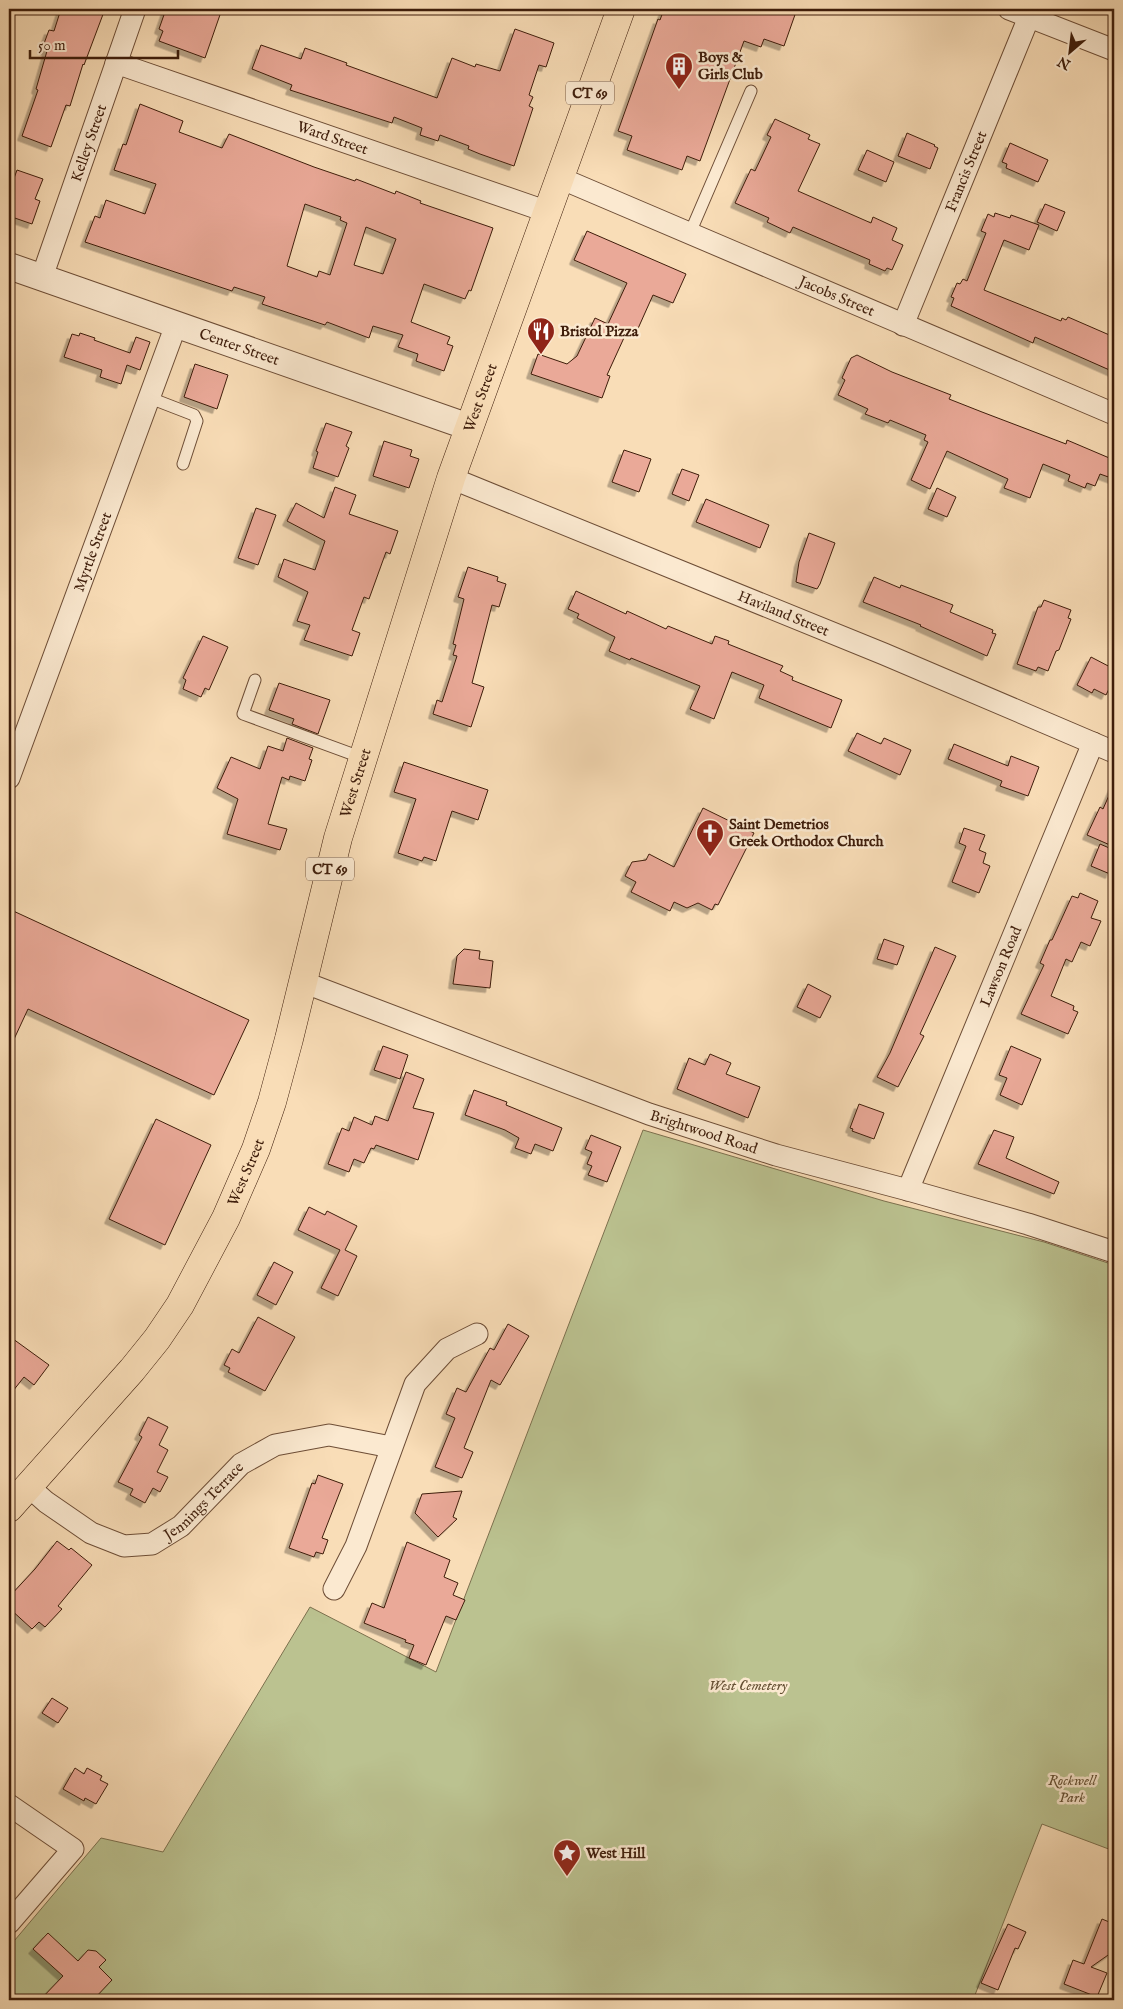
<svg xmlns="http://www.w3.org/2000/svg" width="1123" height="2009" font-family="'IM FELL English',serif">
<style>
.green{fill:#bbc290;stroke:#7c704e}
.building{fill:#eaa998;stroke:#3e1d0b;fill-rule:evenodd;filter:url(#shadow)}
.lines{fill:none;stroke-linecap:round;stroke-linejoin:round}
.service-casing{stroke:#6d4d36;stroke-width:13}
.minor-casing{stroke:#6d4d36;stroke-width:23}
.tertiary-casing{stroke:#6d4d36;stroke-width:28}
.primary-casing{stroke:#3e1d0b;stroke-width:29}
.service{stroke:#fbe9d0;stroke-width:11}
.minor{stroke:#fbe9d0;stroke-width:21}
.tertiary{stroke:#fbe9d0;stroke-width:26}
.primary{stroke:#f9ddb7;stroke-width:28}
.labels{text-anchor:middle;stroke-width:5;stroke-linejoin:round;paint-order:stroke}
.shield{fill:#fbe9d0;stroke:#775a46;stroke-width:1}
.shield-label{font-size:14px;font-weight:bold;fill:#3e1d0b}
.poi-label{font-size:15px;font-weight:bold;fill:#3e1d0b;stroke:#fbe9d0;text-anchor:start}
.street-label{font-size:15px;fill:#3e1d0b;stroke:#fbe9d0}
.park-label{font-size:15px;font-style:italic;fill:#644f33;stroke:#fbe9d0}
</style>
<defs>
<filter id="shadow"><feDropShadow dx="-4.5" dy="4.5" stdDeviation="0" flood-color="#0004"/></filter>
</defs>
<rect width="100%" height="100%" fill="#f9ddb7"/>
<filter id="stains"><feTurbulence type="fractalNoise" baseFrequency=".004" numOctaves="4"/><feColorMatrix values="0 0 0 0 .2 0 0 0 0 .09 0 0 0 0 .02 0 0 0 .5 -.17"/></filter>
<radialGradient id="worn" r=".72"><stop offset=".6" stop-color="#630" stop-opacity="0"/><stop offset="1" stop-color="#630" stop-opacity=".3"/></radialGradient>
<path class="green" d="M643 1130 884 1201 1044 1242 1114 1265V1851L1042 1824 973 2000H9V1947L101 1838 163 1852 310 1607 436 1672Z"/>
<path class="building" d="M61 9H105L84 65 83 64 70 106 66 105 51 147 22 136 38 90 36 89 47 51 42 49 49 30 54 31Z
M166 9H222L205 58 159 41 163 31 159 29Z
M664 9H797L784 46 764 39 761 47 744 41 700 161 687 156 682 170 627 150 632 136 618 131 658 19 660 20Z
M515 29 554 43 546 67 539 65 529 95 533 97 529 106 533 108 514 166 480 154 468 149 469 146 440 135 438 141 420 135 422 128 394 117 392 123 290 90 292 85 252 69 261 45 301 59 305 48 347 63 346 65 437 98 452 58 475 67 476 64 500 71Z
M140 104 183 121 179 132 222 148 229 134 314 167 355 181 356 179 395 194 396 191 421 201 420 203 493 228 471 291 469 290 465 299 424 284 411 322 450 337 447 344 453 346 444 371 416 361 418 354 398 347 403 335 373 326 369 338 327 322 325 325 262 304 265 297 234 287 232 291 85 242 95 216 100 218 106 200 145 214 156 184 114 170 123 144 126 145ZM305 204 341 217 340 220 347 223 330 275 319 271 317 277 287 266ZM366 227 396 239 383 274 354 265Z
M775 119 810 135 808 139 820 144 798 191 871 223 873 217 897 228 892 240 903 245 892 270 887 268 885 271 869 264 870 260 793 227 790 233 767 222 769 218 735 203 751 169 755 171 771 137 767 135Z
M907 133 935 145 934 146 938 148 930 169 898 156Z
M1010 143 1048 160 1038 182 1006 168 1007 164 1002 162Z
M867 150 894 162 886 182 858 170Z
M17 170 43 179 35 199 40 201 32 224 9 216V192Z
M1045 204 1065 212 1057 231 1037 222Z
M995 213 1010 218 1011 215 1039 225 1029 250 1004 240 984 290 1061 321 1062 318 1066 320 1068 317 1114 337V372L1035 337 1033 343 951 306 954 298 951 297 957 283 960 284 963 279 967 281 986 233 981 231 988 214 994 217Z
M587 231 686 274 673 303 653 295 636 333 628 329 607 375 610 376 602 398 531 374 538 354 567 364 577 356 595 318 608 324 627 283 574 260Z
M80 333 95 338 94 340 130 353 136 337 150 342 140 370 127 365 121 384 100 377 102 370 64 357 72 334 79 336Z
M857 355 892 372 951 395 949 399 982 412 1066 444 1067 440 1114 460V479L1100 474 1095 486 1087 483 1085 488 1068 481 1070 475 1043 464 1030 498 1004 488 1008 479 947 451 930 489 911 480 928 442 924 440 926 435 890 420 888 423 865 414 868 409 838 395 845 380 842 378 851 358Z
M195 364 228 375 217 409 184 397Z
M326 423 352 432 346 446 349 448 338 477 313 468 318 452 316 451Z
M384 441 412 450 410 456 419 459 409 488 373 476Z
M624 450 651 459 639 492 612 482Z
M682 469 699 475 689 501 672 494Z
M335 487 356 495 349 514 398 531 390 554 386 552 369 599 364 597 352 630 360 633 352 656 304 640 310 625 297 621 308 592 278 577 284 559 315 570 325 541 287 521 296 503 324 518Z
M937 488 956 497 947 517 928 509Z
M706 499 769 525 760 548 696 522Z
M256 508 276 515 258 565 238 558Z
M809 533 835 543 820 584 817 589 796 582 799 562Z
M468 567 498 577 497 581 506 584 499 607 492 605 472 683 484 687 471 727 433 714 437 700 442 702 457 656 453 655 456 645 453 644 464 599 458 597Z
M874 577 900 588 901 585 953 605 950 612 993 630 992 633 996 634 987 656 920 626 921 625 863 602Z
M576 591 626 614 627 611 666 629 668 626 712 644 715 636 729 641 728 644 783 666 780 671 793 677 792 680 842 700 831 728 759 698 764 685 732 672 714 719 690 709 700 686 631 658 630 660 609 651 615 637 577 618 579 614 568 609Z
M1044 600 1071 610 1068 618 1071 619 1059 650 1056 651 1048 671 1038 667 1036 671 1017 664 1038 607H1041Z
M203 636 228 647 209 690 205 688 201 697 183 689 186 680 183 678Z
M1091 657 1114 669V679L1106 695 1094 689 1092 693 1077 685Z
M279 683 330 700 318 734 292 724 294 719 269 710Z
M857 733 881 744 884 738 911 750 900 775 848 751Z
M287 738 313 748 309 759 312 760 305 781 290 776 289 780 282 777 268 824 287 829 280 850 227 834 238 799 217 788 231 757 260 769 268 746 283 751Z
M954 744 1008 766 1011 756 1039 767 1028 796 1000 786 1002 781 948 759Z
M404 762 488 790 478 820 452 811 436 861 424 857 422 861 398 853 416 799 394 792Z
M1114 784V836L1110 845 1087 835 1100 807 1103 809Z
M703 808 754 833 718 905 715 904 712 910 698 903 687 908 674 902 670 911 631 892 636 882 625 876 632 862 646 860 649 854 674 867Z
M964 828 985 835 979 850 986 853 983 863 990 866 979 893 952 882 966 846 959 843Z
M1100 844 1114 850V862L1110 874 1091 866Z
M1080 893 1098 901 1091 918 1101 921 1090 946 1081 942 1072 962 1066 959 1051 996 1074 1006 1073 1010 1078 1012 1068 1034 1021 1014 1044 965 1040 963 1050 940H1052L1072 896 1078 898Z
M9 909 249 1020 214 1095 28 1009 9 1050Z
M884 939 904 946 897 965 877 959Z
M935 947 956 956 920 1034 924 1036 898 1087 877 1077 890 1053Z
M464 949 480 951 479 959 493 961 490 988 453 984 457 956Z
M808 984 831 996 820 1018 797 1007Z
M383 1046 408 1055 400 1079 374 1070Z
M1011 1046 1041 1059 1022 1105 1000 1095 1007 1078 999 1075Z
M710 1054 731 1063 726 1074 760 1087 748 1118 677 1089 689 1058 705 1065Z
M406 1072 424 1079 413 1108 434 1113 418 1160 376 1145 374 1149 371 1148 364 1163 354 1159 349 1172 328 1164 342 1128 349 1131 354 1117 372 1125 375 1116 388 1121Z
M474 1090 507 1102 506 1105 562 1128 553 1151 535 1144 531 1154 515 1148 519 1138 505 1130 465 1115Z
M859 1104 884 1113 874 1139 852 1131 853 1129 850 1128Z
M156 1119 211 1145 165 1245 109 1219Z
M994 1130 1014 1137 1006 1158 1059 1182 1054 1194 978 1164Z
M591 1135 621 1147 607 1182 588 1175 592 1166 587 1164 592 1152 585 1149Z
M309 1207 325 1215 327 1211 357 1226 345 1250 357 1256 338 1296 321 1288 340 1250 298 1230Z
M274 1262 293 1272 276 1305 257 1295Z
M258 1317 295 1337 265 1391 228 1372 230 1368 224 1365 232 1349 239 1353Z
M508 1324 529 1336 500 1385 491 1380 464 1448 473 1452 462 1478 435 1467 455 1418 446 1414 457 1388 466 1392 490 1348 494 1350Z
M9 1336 49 1365 34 1385 24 1377 9 1396Z
M148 1417 168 1427 159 1445 168 1450 157 1472 168 1477 160 1492 153 1488 145 1503 130 1495 133 1489 118 1482 142 1437 139 1435Z
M318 1475 343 1484 322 1538 328 1540 323 1554 316 1552 314 1557 289 1548 312 1483 315 1484Z
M462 1491 453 1517 457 1519 438 1537 415 1513 422 1494Z
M57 1541 69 1550 71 1548 92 1565 58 1606 62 1609 45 1627 39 1622 32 1629 9 1608V1597L35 1569Z
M407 1542 450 1560 444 1577 458 1583 453 1595 465 1600 456 1620 446 1616 426 1665 409 1658 414 1645 405 1642 406 1640 364 1623 372 1603 384 1608Z
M52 1698 68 1708 58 1723 42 1713Z
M75 1768 84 1774 87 1768 102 1776 100 1780 108 1784 96 1804 85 1798 84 1801 63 1789Z
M1102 1919 1114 1924V1946L1111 1953 1091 1967 1107 1973 1097 1997 1064 1984 1073 1960 1084 1964Z
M1008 1924 1026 1932 1018 1949 1015 1948 998 1990 981 1983Z
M48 1933 78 1961 88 1950 96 1951 106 1960 99 1967 112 1980 93 2000H40L63 1976 33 1949Z"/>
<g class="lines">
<g class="service-casing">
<path id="service" d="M690 233 751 91
M150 398 194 415 197 421 183 464
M255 680 243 714 363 758"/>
</g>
<g class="minor-casing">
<g id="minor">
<path d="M1009 9 1114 50"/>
<path id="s1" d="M116 63 548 212"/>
<path id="s2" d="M560 178 1114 414"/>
<path id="s3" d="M42 277 135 9"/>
<path id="s4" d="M903 325 1029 17"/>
<path id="s5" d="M451 478 884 654 1114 752"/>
<path id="s6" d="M9 778 176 325"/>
<path id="s7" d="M303 982 649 1114 776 1155 908 1190 1028 1224 1114 1252"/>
<path id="s8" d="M908 1190 1093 743"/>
<path id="s9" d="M28 1486 46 1502 91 1533 124 1546 152 1544 181 1526 241 1464 275 1445 329 1435 391 1447"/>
<path d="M334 1589 356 1546 415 1384 447 1349 477 1334"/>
<path d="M9 1805 73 1849 9 1923"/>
</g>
</g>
<g class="tertiary-casing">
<g id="tertiary">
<path id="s10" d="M9 266 469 427"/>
</g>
</g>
<g class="primary-casing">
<g id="primary">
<path id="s11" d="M9 1508 132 1370 157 1339 180 1305 226 1218 256 1149 272 1102 289 1039 338 838 451 478 621 9"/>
</g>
</g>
<use href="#service" class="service"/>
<use href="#minor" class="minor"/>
<use href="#tertiary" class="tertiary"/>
<use href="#primary" class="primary"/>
</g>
<defs>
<g id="building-pin" transform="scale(1.4375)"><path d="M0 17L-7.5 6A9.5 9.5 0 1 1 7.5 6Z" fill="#8f2418" stroke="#fbe9d0"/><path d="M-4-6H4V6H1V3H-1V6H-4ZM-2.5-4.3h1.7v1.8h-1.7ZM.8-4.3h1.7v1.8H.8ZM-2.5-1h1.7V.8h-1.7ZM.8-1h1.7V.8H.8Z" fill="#fff"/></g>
<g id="restaurant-pin" transform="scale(1.4375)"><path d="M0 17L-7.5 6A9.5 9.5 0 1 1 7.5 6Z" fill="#8f2418" stroke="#fbe9d0"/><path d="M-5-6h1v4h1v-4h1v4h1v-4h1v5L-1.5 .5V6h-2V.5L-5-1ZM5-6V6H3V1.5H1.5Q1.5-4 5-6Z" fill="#fff"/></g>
<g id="church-pin" transform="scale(1.4375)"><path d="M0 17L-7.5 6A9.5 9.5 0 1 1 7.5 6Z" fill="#8f2418" stroke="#fbe9d0"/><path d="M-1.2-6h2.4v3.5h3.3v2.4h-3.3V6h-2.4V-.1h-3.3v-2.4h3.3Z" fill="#fff"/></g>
<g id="sight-pin" transform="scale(1.4375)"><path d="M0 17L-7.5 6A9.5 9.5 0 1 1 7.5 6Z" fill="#8f2418" stroke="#fbe9d0"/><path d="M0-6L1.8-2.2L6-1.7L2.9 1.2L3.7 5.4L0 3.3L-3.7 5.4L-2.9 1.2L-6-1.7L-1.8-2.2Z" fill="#fff"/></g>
</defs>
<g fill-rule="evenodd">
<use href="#building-pin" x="679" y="66"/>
<use href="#restaurant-pin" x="541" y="331"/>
<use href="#church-pin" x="710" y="833"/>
<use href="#sight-pin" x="567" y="1853"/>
</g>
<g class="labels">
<g class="shield">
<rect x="566" y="81.5" width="48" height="23" rx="4"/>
<rect x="306" y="857.5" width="48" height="23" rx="4"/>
</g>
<g class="shield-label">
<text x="590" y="98">CT 69</text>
<text x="330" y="874">CT 69</text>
</g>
<g class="poi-label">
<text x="698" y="62">Boys &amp;<tspan x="698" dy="17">Girls Club</tspan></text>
<text x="560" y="336">Bristol Pizza</text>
<text x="729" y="829">Saint Demetrios<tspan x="729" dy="17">Greek Orthodox Church</tspan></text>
<text x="586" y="1858">West Hill</text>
</g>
<g class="street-label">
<text dy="5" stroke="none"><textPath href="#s1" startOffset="229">Ward Street</textPath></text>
<text dy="5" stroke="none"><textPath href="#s3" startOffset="142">Kelley Street</textPath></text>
<text dy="5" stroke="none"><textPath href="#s4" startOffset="166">Francis Street</textPath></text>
<text dy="5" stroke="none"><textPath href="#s2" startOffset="301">Jacobs Street</textPath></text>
<text dy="5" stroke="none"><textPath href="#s10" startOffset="244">Center Street</textPath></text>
<text dy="5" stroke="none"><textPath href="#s11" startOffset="1224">West Street</textPath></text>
<text dy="5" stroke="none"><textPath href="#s6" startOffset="241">Myrtle Street</textPath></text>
<text dy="5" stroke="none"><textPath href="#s5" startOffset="359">Haviland Street</textPath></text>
<text dy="5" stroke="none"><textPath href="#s11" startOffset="819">West Street</textPath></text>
<text dy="5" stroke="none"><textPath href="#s8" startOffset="242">Lawson Road</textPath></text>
<text dy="5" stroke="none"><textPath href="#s7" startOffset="428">Brightwood Road</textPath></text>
<text dy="5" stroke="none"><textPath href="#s11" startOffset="414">West Street</textPath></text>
<text dy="5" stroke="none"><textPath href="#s9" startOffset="210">Jennings Terrace</textPath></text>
</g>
<g class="park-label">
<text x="748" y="1690">West Cemetery</text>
<text x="1072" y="1785">Rockwell<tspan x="1072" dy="17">Park</tspan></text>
</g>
</g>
<rect width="1123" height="2009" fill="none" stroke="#f9ddb7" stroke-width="30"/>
<rect x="10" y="10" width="1103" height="1989" fill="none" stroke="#3e1d0b" stroke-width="2.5"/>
<rect x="15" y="15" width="1093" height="1979" fill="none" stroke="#3e1d0b"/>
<g transform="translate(1070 52) rotate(208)" stroke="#fbe9d0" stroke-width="4" paint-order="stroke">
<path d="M0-4L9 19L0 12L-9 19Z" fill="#3e1d0b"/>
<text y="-8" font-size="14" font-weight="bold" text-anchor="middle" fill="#3e1d0b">N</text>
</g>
<path d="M30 50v8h148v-8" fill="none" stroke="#3e1d0b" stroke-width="2.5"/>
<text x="38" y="50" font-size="15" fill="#3e1d0b" stroke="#fbe9d0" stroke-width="4" paint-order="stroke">50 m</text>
<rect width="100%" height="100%" filter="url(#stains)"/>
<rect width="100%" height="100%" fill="url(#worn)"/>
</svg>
